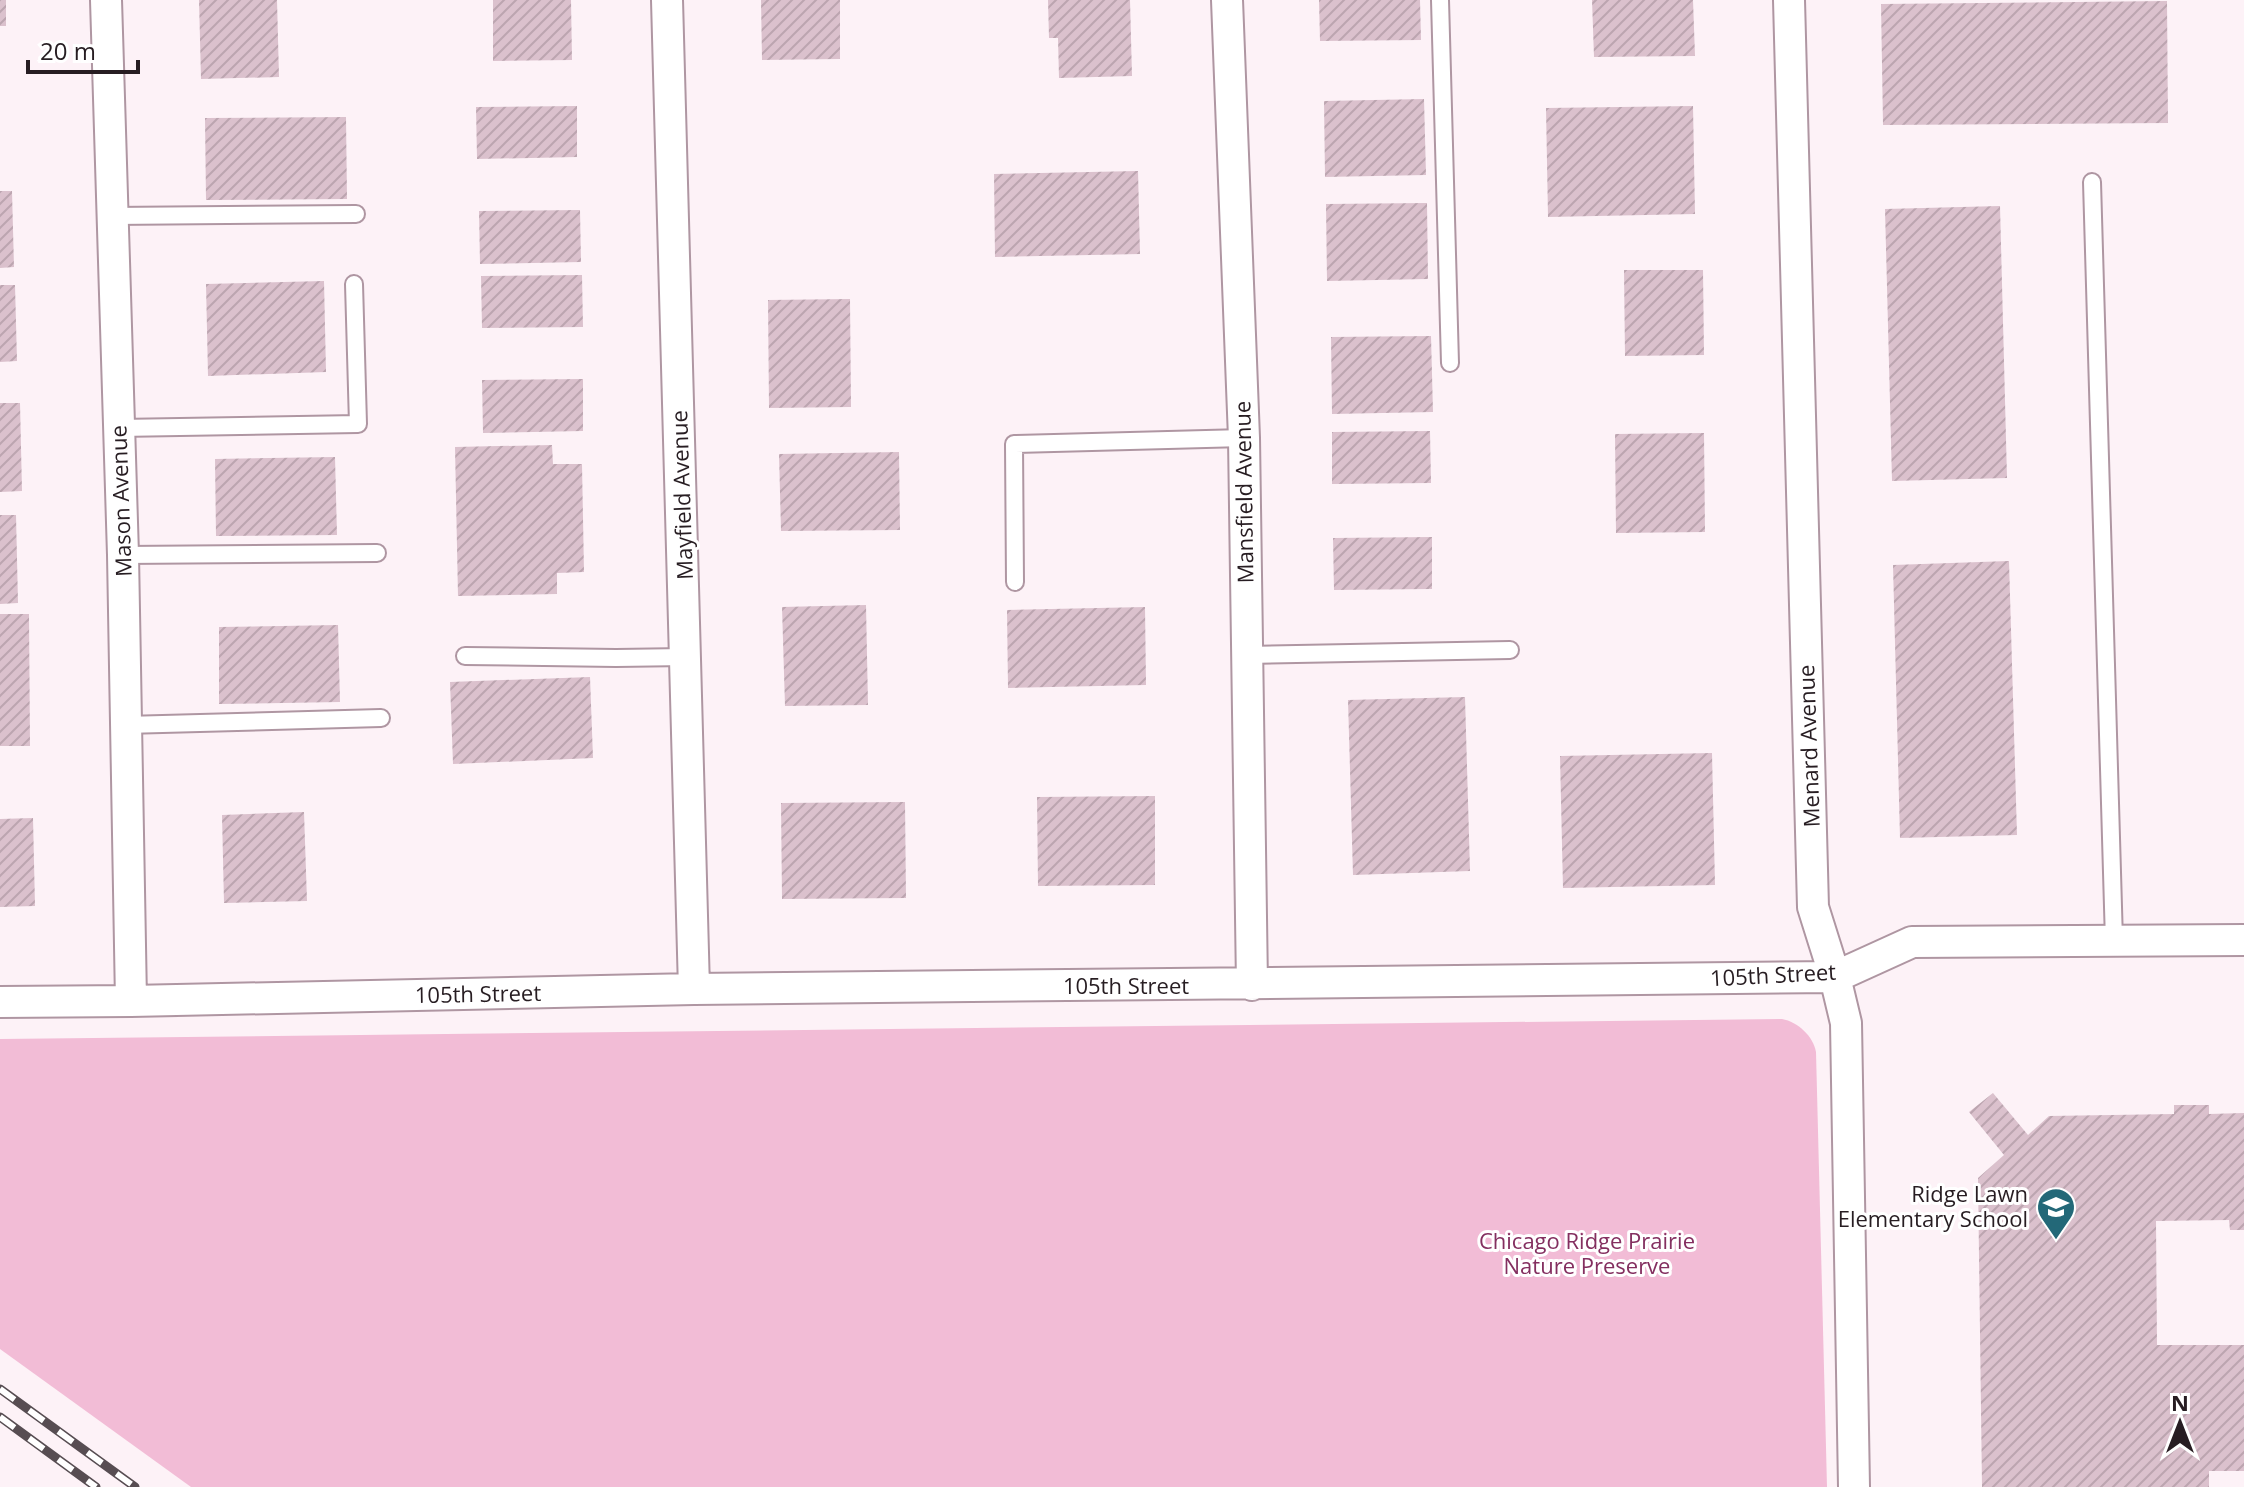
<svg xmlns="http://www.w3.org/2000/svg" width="2244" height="1487" font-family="'Open Sans',sans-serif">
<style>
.green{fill:#f2bcd6}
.building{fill:url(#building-hatch)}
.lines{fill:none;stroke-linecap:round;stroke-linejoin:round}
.lane-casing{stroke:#af96a2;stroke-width:20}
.street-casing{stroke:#af96a2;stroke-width:34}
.lane{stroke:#fff;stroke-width:16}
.street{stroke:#fff;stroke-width:30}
.rail-casing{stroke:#574d52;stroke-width:9}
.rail{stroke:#fff;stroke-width:6;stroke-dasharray:18;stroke-linecap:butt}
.labels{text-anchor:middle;stroke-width:6;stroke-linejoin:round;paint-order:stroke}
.street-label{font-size:22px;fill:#271d22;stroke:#fff}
.poi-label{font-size:22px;fill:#271d22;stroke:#fff;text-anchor:end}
.park-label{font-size:22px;fill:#842f60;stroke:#fff}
</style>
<defs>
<pattern id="building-hatch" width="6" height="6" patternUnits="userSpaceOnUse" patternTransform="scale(2)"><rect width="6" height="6" fill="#dbc1cd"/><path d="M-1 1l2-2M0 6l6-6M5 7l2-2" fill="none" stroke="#bca5b0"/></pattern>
</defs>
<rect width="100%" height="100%" fill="#fdf2f7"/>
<path class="green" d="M1782 1019C1798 1022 1813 1036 1816 1052L1827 1487H191L0 1349V1039Z"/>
<path class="building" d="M0 0H6V26H0Z
M199 0H277L279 77 201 79Z
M493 0H571L572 60 493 61Z
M761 0H840V59L762 60Z
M1048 0H1130L1132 76 1059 78 1058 38H1049Z
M1319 0H1420L1421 40 1320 41Z
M1592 0H1693L1695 56 1594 57Z
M2167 1 2168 123 1883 125 1881 4Z
M1424 99 1426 175 1325 177 1324 101Z
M577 106V157L477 159 476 107Z
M1693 106 1695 214 1548 217 1546 108Z
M346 117 347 199 206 200 205 118Z
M1138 171 1140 254 995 257 994 174Z
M0 191H12L14 267 0 268Z
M1427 203 1428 279 1327 281 1326 204Z
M2000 206 2007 478 1892 481 1885 209Z
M580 210 581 262 480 264 479 211Z
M1624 270H1703L1704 355 1625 356Z
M582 275 583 327 482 328 481 276Z
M324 281 326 372 208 376 206 284Z
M0 285H15L17 361 0 362Z
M850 299 851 407 769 408 768 300Z
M1431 336 1433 412 1332 414 1331 337Z
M583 379V431L483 433 482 380Z
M0 403H20L22 491 0 492Z
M1430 431 1431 483 1332 484V432Z
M1704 433 1705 532 1616 533 1615 434Z
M552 445 553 464H582L584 572 557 573V594L458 596 455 447Z
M899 452 900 530 781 531 779 454Z
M335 457 337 535 216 536 215 459Z
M0 515H16L18 603 0 604Z
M1432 537V589L1334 590 1333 538Z
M2009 561 2017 835 1900 838 1893 565Z
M866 605 868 705 785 706 782 607Z
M1145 607 1146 685 1008 688 1007 610Z
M0 614H29L30 746H0Z
M338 625 340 702 219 704V627Z
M590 677 593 758 453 764 450 682Z
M1465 697 1470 871 1353 875 1348 700Z
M1712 753 1715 885 1563 888 1560 756Z
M1155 796V885L1038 886 1037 797Z
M905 802 906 898 782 899 781 803Z
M304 812 307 901 224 903 222 815Z
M33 818 35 906 0 907V819Z
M1993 1093 2028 1135 2049 1116 2174 1114V1105H2209V1114L2244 1113V1230H2230L2229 1220 2156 1221 2157 1345H2244V1471H2209V1487H1982L1978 1178 2004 1155 1969 1112Z"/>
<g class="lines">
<g class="lane-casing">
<path id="lane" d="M1440 0 1450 363
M2092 182 2114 941
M111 216 356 214
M119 428 358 424 354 284
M123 555 377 553
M1015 582 1014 444 1244 438
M1247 655 1510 650
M465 656 616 658 686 657
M125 725 381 718"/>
</g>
<g class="street-casing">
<path id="street" d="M106 0 123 555 131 1001
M667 0 694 989
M1227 0 1244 438 1252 985
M1789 0 1813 907 1835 977 1846 1023 1854 1487
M0 1002 131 1001 694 989 1835 977 1912 942 2244 940"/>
</g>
<use href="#lane" class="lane"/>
<use href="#street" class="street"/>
<g class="rail-casing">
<path id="rail" d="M0 1389 135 1487
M0 1417 96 1487"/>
</g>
<use href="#rail" class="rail"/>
</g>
<defs>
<g id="school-pin" transform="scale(2)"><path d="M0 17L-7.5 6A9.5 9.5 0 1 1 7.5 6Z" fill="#236878" stroke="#fff"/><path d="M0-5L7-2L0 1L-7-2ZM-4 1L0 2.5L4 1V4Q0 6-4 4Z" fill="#fff"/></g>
</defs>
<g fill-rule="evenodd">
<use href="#school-pin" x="2056" y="1207"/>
</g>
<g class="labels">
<g class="street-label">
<text transform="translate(1244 492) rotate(-91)" y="8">Mansfield Avenue</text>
<text transform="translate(682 495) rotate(-92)" y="8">Mayfield Avenue</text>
<text transform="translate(121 501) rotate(-92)" y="8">Mason Avenue</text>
<text transform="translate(1809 746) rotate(-92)" y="8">Menard Avenue</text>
<text transform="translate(1773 975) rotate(-3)" y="8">105th Street</text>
<text x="1126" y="994">105th Street</text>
<text transform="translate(478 994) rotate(-1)" y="8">105th Street</text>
</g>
<g class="poi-label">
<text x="2028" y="1202">Ridge Lawn<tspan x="2028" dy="25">Elementary School</tspan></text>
</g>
<g class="park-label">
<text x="1587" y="1249">Chicago Ridge Prairie<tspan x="1587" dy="25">Nature Preserve</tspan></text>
</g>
</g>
<g transform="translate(2180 1423)" stroke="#ffffff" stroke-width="6" paint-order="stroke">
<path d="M0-6L14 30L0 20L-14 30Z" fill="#271d22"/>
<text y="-12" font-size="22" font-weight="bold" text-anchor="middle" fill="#271d22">N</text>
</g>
<path d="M28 60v12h110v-12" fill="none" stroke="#271d22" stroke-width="4"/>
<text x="40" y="60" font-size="24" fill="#271d22" stroke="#ffffff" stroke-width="6" paint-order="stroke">20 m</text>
</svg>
